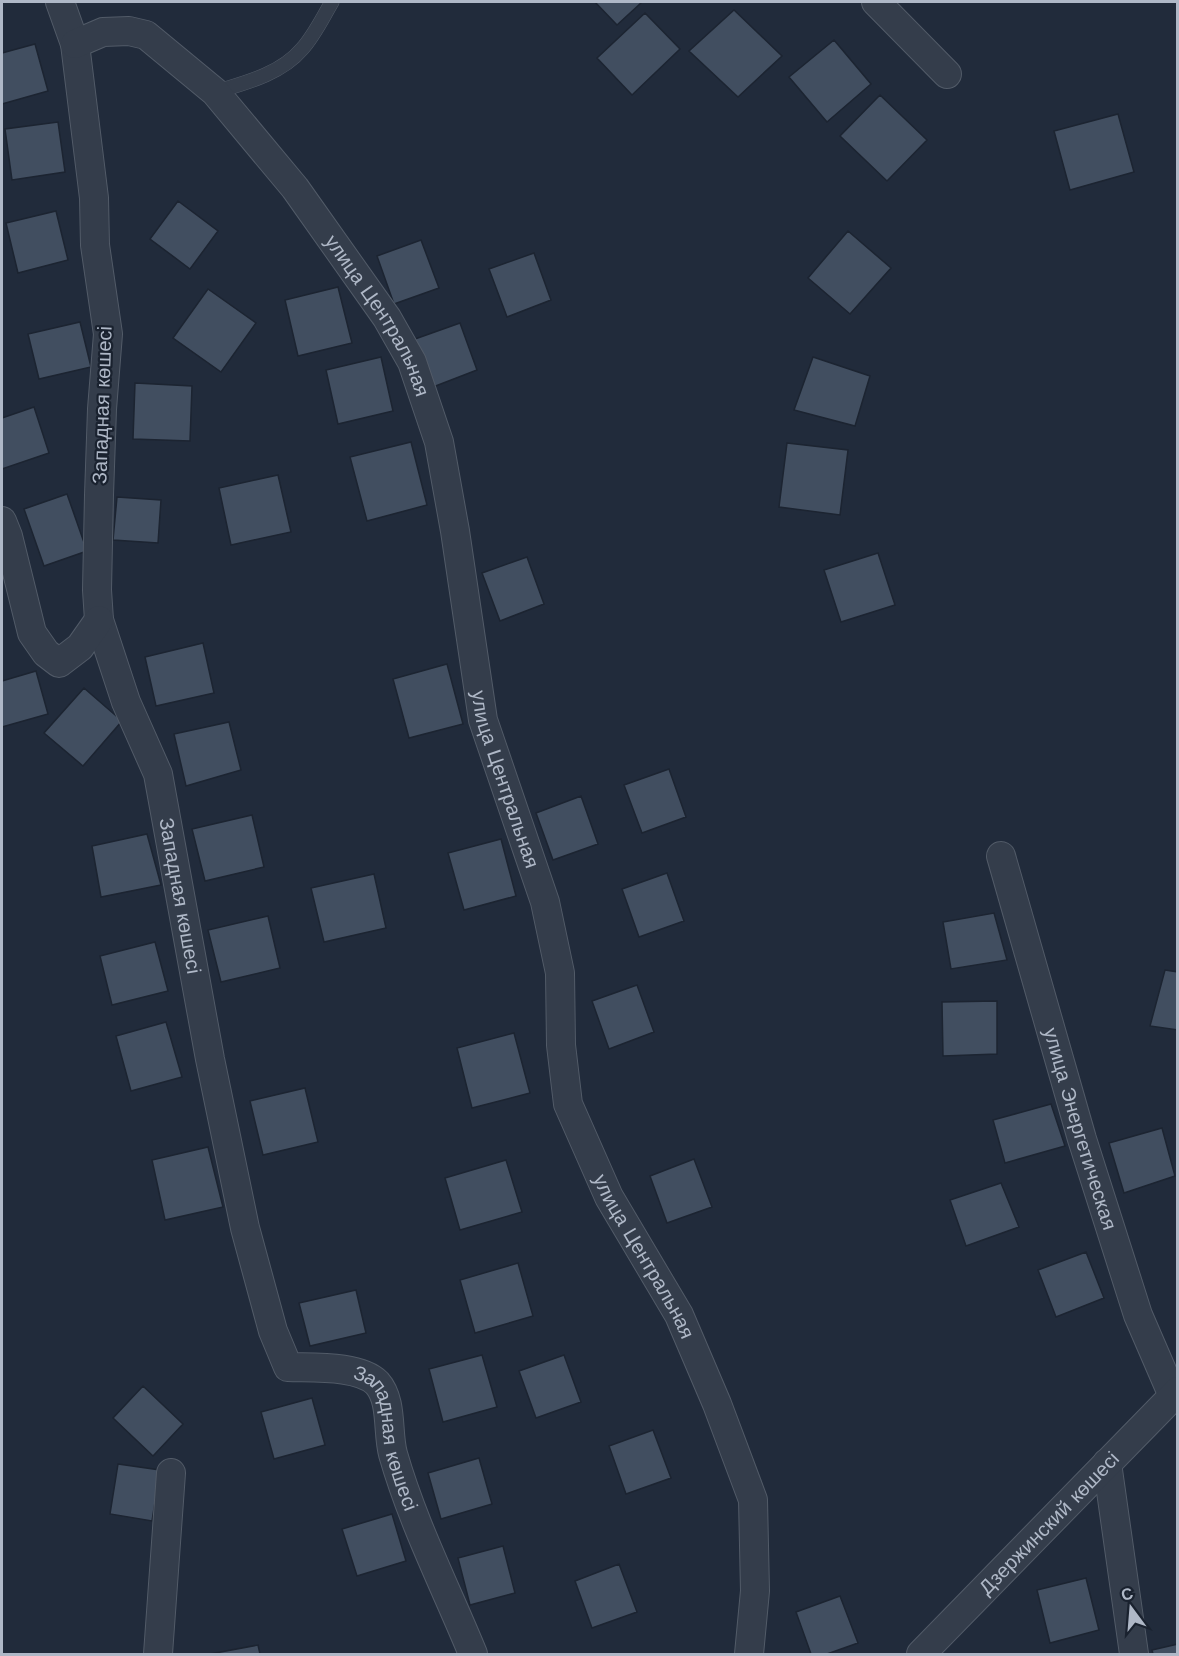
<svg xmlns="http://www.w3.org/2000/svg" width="1179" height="1656" font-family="'Work Sans',sans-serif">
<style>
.building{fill:#414e60;stroke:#1c2431;stroke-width:1.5}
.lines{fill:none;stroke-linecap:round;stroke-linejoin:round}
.lane-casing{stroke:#525b68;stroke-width:15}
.street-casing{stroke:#525b68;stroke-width:30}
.lane{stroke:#343d4b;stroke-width:14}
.street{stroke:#343d4b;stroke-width:28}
.labels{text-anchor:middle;stroke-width:4.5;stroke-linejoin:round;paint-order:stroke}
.street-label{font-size:20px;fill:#afb8c7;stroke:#1a222f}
</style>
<rect width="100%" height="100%" fill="#212b3b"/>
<path class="building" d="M595 2H642L617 25Z
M734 10 782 56 738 97 689 51Z
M645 13 680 49 632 95 597 58Z
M834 40 871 84 827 122 789 77Z
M35 44 48 91 2 104V53Z
M880 95 927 140 887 181 840 136Z
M1118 114 1134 172 1070 190 1054 131Z
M58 122 65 172 12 180 5 129Z
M178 201 218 231 190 269 150 239Z
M56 211 68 260 18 273 6 223Z
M848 231 891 268 850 314 808 278Z
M421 240 439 288 394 304 377 256Z
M534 253 551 300 507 317 489 269Z
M338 287 352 343 298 356 285 300Z
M208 289 256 323 221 372 173 338Z
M80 322 91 367 39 379 28 334Z
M460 323 477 370 433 387 415 339Z
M381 357 393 411 338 424 326 370Z
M813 357 870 376 855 426 794 410Z
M135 383 192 386 190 441 133 439Z
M34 407 49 453 2 469V418Z
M411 442 427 505 367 521 350 457Z
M787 443 848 450 840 515 779 507Z
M278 475 291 532 231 545 219 488Z
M67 494 87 551 44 566 24 509Z
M117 497 161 500 158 543 113 540Z
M878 553 895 605 841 622 824 570Z
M527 557 544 604 500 621 482 573Z
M203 643 214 693 156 706 145 657Z
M447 664 463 724 409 738 393 679Z
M36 671 48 714 2 727V681Z
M84 688 122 721 83 766 44 733Z
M229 722 241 770 186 786 174 734Z
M669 769 686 817 642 833 624 785Z
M581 796 598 844 553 860 536 813Z
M252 815 264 867 205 881 192 829Z
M147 834 161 885 101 897 92 846Z
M501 839 516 896 464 910 448 853Z
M667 873 684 921 639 937 622 889Z
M374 874 386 928 324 942 311 888Z
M994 913 1007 960 951 969 943 922Z
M268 916 280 968 221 982 208 930Z
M155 942 168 991 112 1005 100 956Z
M1165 970 1178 972V1030L1150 1026Z
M637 985 654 1032 609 1049 592 1001Z
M997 1001V1054L943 1056 942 1002Z
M166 1022 182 1077 131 1091 116 1036Z
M514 1033 530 1093 472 1108 457 1048Z
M305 1088 318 1142 263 1155 250 1101Z
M1051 1104 1065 1146 1005 1163 993 1120Z
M1162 1128 1175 1176 1124 1193 1109 1143Z
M208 1147 223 1207 165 1220 152 1160Z
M694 1159 712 1207 667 1223 650 1176Z
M506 1160 522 1212 460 1230 445 1178Z
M1001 1183 1019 1227 966 1246 950 1200Z
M1086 1252 1104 1298 1056 1317 1038 1270Z
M518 1263 533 1316 475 1333 460 1280Z
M356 1290 366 1333 310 1346 299 1303Z
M482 1355 497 1407 443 1422 429 1369Z
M564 1355 581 1402 536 1418 519 1371Z
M143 1386 183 1424 153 1456 113 1418Z
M312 1398 325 1445 274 1459 261 1412Z
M653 1430 671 1478 626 1494 609 1446Z
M479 1458 492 1504 441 1519 428 1473Z
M118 1464 160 1470 152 1521 110 1514Z
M392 1514 406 1561 357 1576 342 1529Z
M503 1546 515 1593 470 1605 458 1558Z
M619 1564 637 1612 592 1628 575 1581Z
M1086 1578 1099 1630 1050 1643 1037 1590Z
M840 1596 858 1643 827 1654H811L796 1612Z
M1178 1644V1654H1153L1152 1650Z
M258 1645 260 1654H210Z"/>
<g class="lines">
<g class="lane-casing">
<path id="lane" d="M215 92C245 83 281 74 302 49 314 36 323 17 332 2"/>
</g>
<g class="street-casing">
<g id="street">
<path id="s1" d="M60 2 75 44 94 198 95 245 108 334 102 409 99 495 97 590 99 620 126 702 158 774 210 1059 245 1228 273 1331 288 1367C312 1368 359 1365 377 1383 393 1401 387 1432 393 1454 413 1524 446 1588 473 1654"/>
<path d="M876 2 947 74"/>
<path id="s2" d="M75 44 103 32 129 31 146 35 215 92 295 188 387 318 412 362 439 442 455 531 483 720 545 902 560 973 561 1045 568 1104 609 1197 679 1315 717 1404 753 1500 755 1591 749 1654"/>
<path d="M2 521 8 536 32 633 46 653 59 663 80 647 99 620"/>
<path id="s3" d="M1001 856 1082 1139 1138 1315 1173 1396"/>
<path d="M1107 1463 1134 1654"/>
<path d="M158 1654 171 1473"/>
<path id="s4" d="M921 1654 1178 1391"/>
</g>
</g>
<use href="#lane" class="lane"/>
<use href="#street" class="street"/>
</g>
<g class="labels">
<g class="street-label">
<text dy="7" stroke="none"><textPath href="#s2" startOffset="441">улица Центральная</textPath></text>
<text transform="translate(102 405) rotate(-88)" y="7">Западная көшесі</text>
<text dy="7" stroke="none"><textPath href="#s2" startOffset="927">улица Центральная</textPath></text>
<text dy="7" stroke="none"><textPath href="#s1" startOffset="912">Западная көшесі</textPath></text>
<text dy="7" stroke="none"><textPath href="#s3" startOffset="284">улица Энергетическая</textPath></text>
<text dy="7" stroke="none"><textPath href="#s2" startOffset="1431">улица Центральная</textPath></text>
<text dy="7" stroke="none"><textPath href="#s1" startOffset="1542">Западная көшесі</textPath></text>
<text dy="7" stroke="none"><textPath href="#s4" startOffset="183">Дзержинский көшесі</textPath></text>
</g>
</g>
<rect width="1179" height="1656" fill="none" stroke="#afb8c7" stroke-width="6"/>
<g transform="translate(1131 1608) rotate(344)" stroke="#1a222f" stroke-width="4.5" paint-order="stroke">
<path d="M0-4.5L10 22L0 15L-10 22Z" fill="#afb8c7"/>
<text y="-9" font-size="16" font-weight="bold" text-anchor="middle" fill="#afb8c7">С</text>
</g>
</svg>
